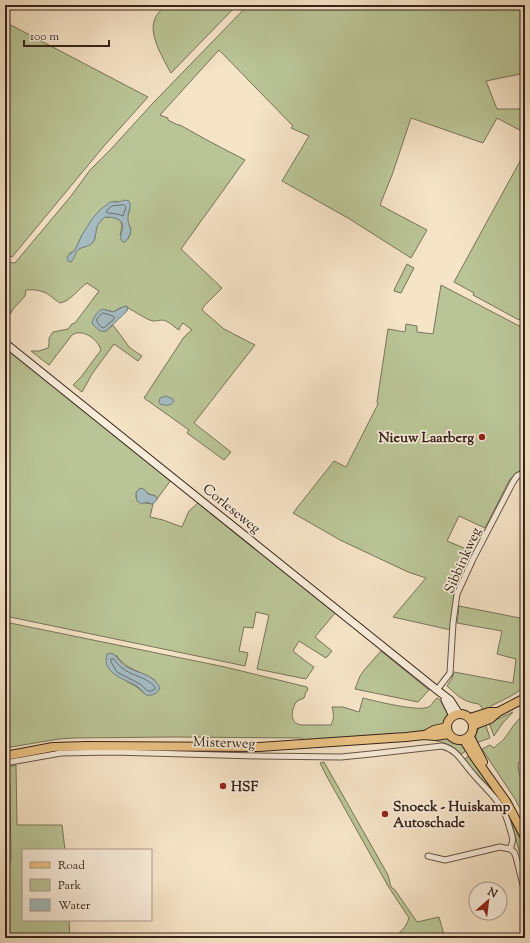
<svg xmlns="http://www.w3.org/2000/svg" width="530" height="943" font-family="'Sorts Mill Goudy',serif">
<style>
.green{fill:#bac597;stroke:#787458;fill-rule:evenodd}
.water{fill:#a3bbc1;stroke:#777e7e}
.lines{fill:none;stroke-linecap:round;stroke-linejoin:round}
.shore{stroke:#6c6f6e;stroke-width:1}
.street-casing{stroke:#655345;stroke-width:7}
.secondary-casing{stroke:#35231a;stroke-width:9}
.primary-casing{stroke:#35231a;stroke-width:10}
.street{stroke:#f9eddb;stroke-width:5}
.secondary{stroke:#f9eddb;stroke-width:7}
.primary{stroke:#ebc284;stroke-width:8}
.poi-dot{fill:#8f2418;stroke:#f9eddb;stroke-width:1.5}
.labels{text-anchor:middle;stroke-width:3.5;stroke-linejoin:round;paint-order:stroke}
.poi-label{font-size:14px;font-weight:bold;fill:#35231a;stroke:#f9eddb;text-anchor:start}
.street-label{font-size:14px;fill:#35231a;stroke:#f9eddb}
</style>
<rect width="100%" height="100%" fill="#f6e4c7"/>
<filter id="stains"><feTurbulence type="fractalNoise" baseFrequency=".005" numOctaves="4"/><feColorMatrix values="0 0 0 0 .2 0 0 0 0 .09 0 0 0 0 .02 0 0 0 .5 -.17"/></filter>
<radialGradient id="worn" r=".72"><stop offset=".6" stop-color="#630" stop-opacity="0"/><stop offset="1" stop-color="#630" stop-opacity=".3"/></radialGradient>
<path class="green" d="M167 5H237L171 73C166 65 163 58 159 50 151 31 149 18 167 5Z
M248 5H525V73L486 81 497 109H525V133L497 118 483 143 411 118 392 175 380 205 427 230 411 258 348 218 282 181 309 136 291 128 293 126 219 50 160 115 168 118V120L178 125H180L205 139 245 160 181 249 222 288 204 306 202 310 224 329 255 345 194 423 231 452 224 460 187 433 189 430 144 398 184 337 187 334 192 330 183 323 180 327 179 330C175 328 171 323 166 321 162 319 158 321 153 321 145 319 136 312 128 308L127 306 120 308 113 312 106 310 92 323 99 330 106 331 113 325 130 348 142 356 138 361 114 344 92 374 82 392 73 385 81 377 101 350C98 339 82 328 72 335L49 365 31 351H39L48 348 49 344V338L53 332 68 329 72 324 75 323 99 291 87 283C78 289 71 301 60 303 57 301 55 300 52 297 45 291 36 289 26 290L25 296 14 308 5 322V262L15 263 71 196 90 170 111 149 153 103ZM114 201 118 202 130 209C129 212 127 216 127 219 129 229 134 227 128 239L120 235C124 221 121 217 105 217 101 221 97 224 96 230 95 234 96 239 93 242 87 250 78 243 74 257L69 254 75 250 82 235Z
M5 22 148 97 104 146 12 257 5 255Z
M525 152V309L519 320 473 295 474 293 454 282Z
M407 264 414 268 401 293 394 291 395 288Z
M441 285 525 329V468L516 474 510 479 485 528 459 516 447 541 474 552 455 589 451 630 393 617 426 578 408 572 340 540 293 513 334 461 346 467 378 404 377 402 388 329 405 332 406 324 417 326V332L433 334Z
M5 347 171 480 157 499 153 495 148 494 146 491 139 489C136 492 136 494 136 498L145 503 153 504 150 517 163 520 182 527 189 511 198 503 335 613 315 637 332 651 326 658 299 641 293 651 304 660 314 667 306 679 257 669 269 615 256 612 253 628 244 627 239 651 248 653 245 666 5 616Z
M459 606 525 619V687L511 696 491 706V710L485 712 479 704C463 702 458 696 447 686L452 678 454 672 513 683 516 659 497 654 502 631 457 623Z
M5 622 225 667 307 687 308 690 306 692 304 698 297 701C291 709 289 723 301 725H331C334 719 334 714 332 707H343L359 712 363 698C375 701 419 712 428 707 432 706 433 701 437 698L440 700 445 705 449 714 445 722 440 727 416 732 370 738 305 742 302 738 173 737 74 738 59 739 5 748ZM116 655C126 670 141 671 155 680L146 695 137 687 126 681Z
M381 651 429 690 418 702 355 689 360 676 365 669Z
M513 712 502 724 494 736 489 723Z
M523 715H525V750L524 753 525 760 518 763 519 773 525 786V818L515 799 482 749 490 745 494 748C497 744 501 743 504 739 510 731 515 722 523 715Z
M485 723 490 738 479 742 476 740C475 732 479 727 485 723Z
M444 737 449 738 453 741 460 743 466 751 461 754C454 747 446 742 436 741Z
M470 755 497 793C485 783 473 772 465 759Z
M324 762 388 875 391 887 395 890 417 922 439 917 445 938H391C400 933 406 928 409 918L388 886 326 775 320 763Z
M16 765 17 825H62L65 850H23V920H69L70 938H5V860L11 861 10 786 7 783 6 767Z
M511 820 525 849V874Z"/>
<path class="water" d="M125 200 129 201C132 207 128 211 128 217 127 228 136 229 125 242H123L121 240C120 235 122 232 123 227 123 218 112 217 105 217 100 221 96 226 96 233 95 236 95 239 93 242 90 247 84 246 79 249 75 252 75 258 71 262L68 261 67 257 75 250 82 235 92 219 100 210 110 202H118Z
M125 306 128 308 127 311 106 331C100 333 96 328 92 323 94 317 96 313 102 309L113 312Z
M166 396 173 399 174 401C172 406 165 406 160 404L159 402 160 398Z
M142 488 146 491 148 494 156 496 157 500 154 503 151 504 147 502 142 504 137 501 136 493 139 489Z
M111 653C117 655 119 662 125 666 138 674 153 673 160 688 157 694 153 696 146 695 143 692 140 689 137 686 124 679 101 673 107 654Z"/>
<g class="lines">
<path class="shore" d="M124 205 126 207 123 216 117 214 108 213 106 212 107 210 112 206Z
M103 313 113 316 114 317V319L104 328 101 327 97 322V319Z
M111 659H114C116 662 119 666 122 668 132 676 147 677 155 687V689L152 691H148L140 684 117 672 111 662Z"/>
<g class="street-casing">
<path id="street" d="M437 690 450 673 453 623 457 594 473 559 513 482 517 476 525 472
M5 763 61 753 113 752 259 756 341 757 371 754 442 746C458 750 462 762 473 774 490 794 503 801 510 829 513 839 514 839 510 849
M428 856 445 860 500 847 510 849 514 852 516 857 525 893"/>
</g>
<g class="secondary-casing">
<path id="secondary" d="M5 343 437 690 450 700 459 714
M445 700 453 716"/>
</g>
<g class="primary-casing">
<path id="primary" d="M447 727a13 13 0 1 1 26 0a13 13 0 1 1-26 0Z
M470 718 489 712H498
M474 725 490 719 498 712 525 698
M425 735 434 730 447 727
M470 737 483 762
M464 740 473 755 507 803 525 837
M5 756 53 747 86 746 259 747 406 737 424 735 435 736 449 734"/>
</g>
<use href="#street" class="street"/>
<use href="#secondary" class="secondary"/>
<use href="#primary" class="primary"/>
</g>
<g class="poi-dot">
<circle cx="482" cy="437" r="4"/>
<circle cx="223" cy="786" r="4"/>
<circle cx="385" cy="814" r="4"/>
</g>
<g class="labels">
<g class="poi-label">
<text x="474" y="442" text-anchor="end">Nieuw Laarberg</text>
<text x="231" y="791">HSF</text>
<text x="393" y="811">Snoeck - Huiskamp<tspan x="393" dy="16">Autoschade</tspan></text>
</g>
<g class="street-label">
<text transform="translate(232 508) rotate(39)" y="5">Corleseweg</text>
<text transform="translate(462 560) rotate(-66)" y="5">Sibbinkweg</text>
<text transform="translate(224 742) rotate(2)" y="5">Misterweg</text>
</g>
</g>
<rect width="530" height="943" fill="none" stroke="#f6e4c7" stroke-width="20"/>
<rect x="6" y="6" width="518" height="931" fill="none" stroke="#35231a" stroke-width="2"/>
<rect x="10" y="10" width="510" height="923" fill="none" stroke="#35231a"/>
<rect x="22" y="849" width="130" height="72" fill="#f9eddb" stroke="#ab9c8e"/>
<rect x="30" y="862" width="20" height="6" fill="#ebc284" stroke="#ab9c8e"/>
<text x="58" y="869" font-size="12" fill="#35231a">Road</text>
<rect x="30" y="879" width="20" height="12" fill="#bac597" stroke="#ab9c8e"/>
<text x="58" y="889" font-size="12" fill="#35231a">Park</text>
<rect x="30" y="899" width="20" height="12" fill="#a3bbc1" stroke="#ab9c8e"/>
<text x="58" y="909" font-size="12" fill="#35231a">Water</text>
<g transform="translate(488 901) rotate(28)"><circle r="19" fill="#f9eddb" stroke="#ab9c8e"/>
<path d="M0-3L7 15L0 10L-7 15Z" fill="#8f2418"/>
<text y="-6" font-size="11" font-weight="bold" text-anchor="middle" fill="#35231a">N</text>
</g>
<path d="M24 40v6h85v-6" fill="none" stroke="#35231a" stroke-width="2"/>
<text x="30" y="40" font-size="12" fill="#35231a" stroke="#f9eddb" stroke-width="3" paint-order="stroke">100 m</text>
<rect width="100%" height="100%" filter="url(#stains)"/>
<rect width="100%" height="100%" fill="url(#worn)"/>
</svg>
